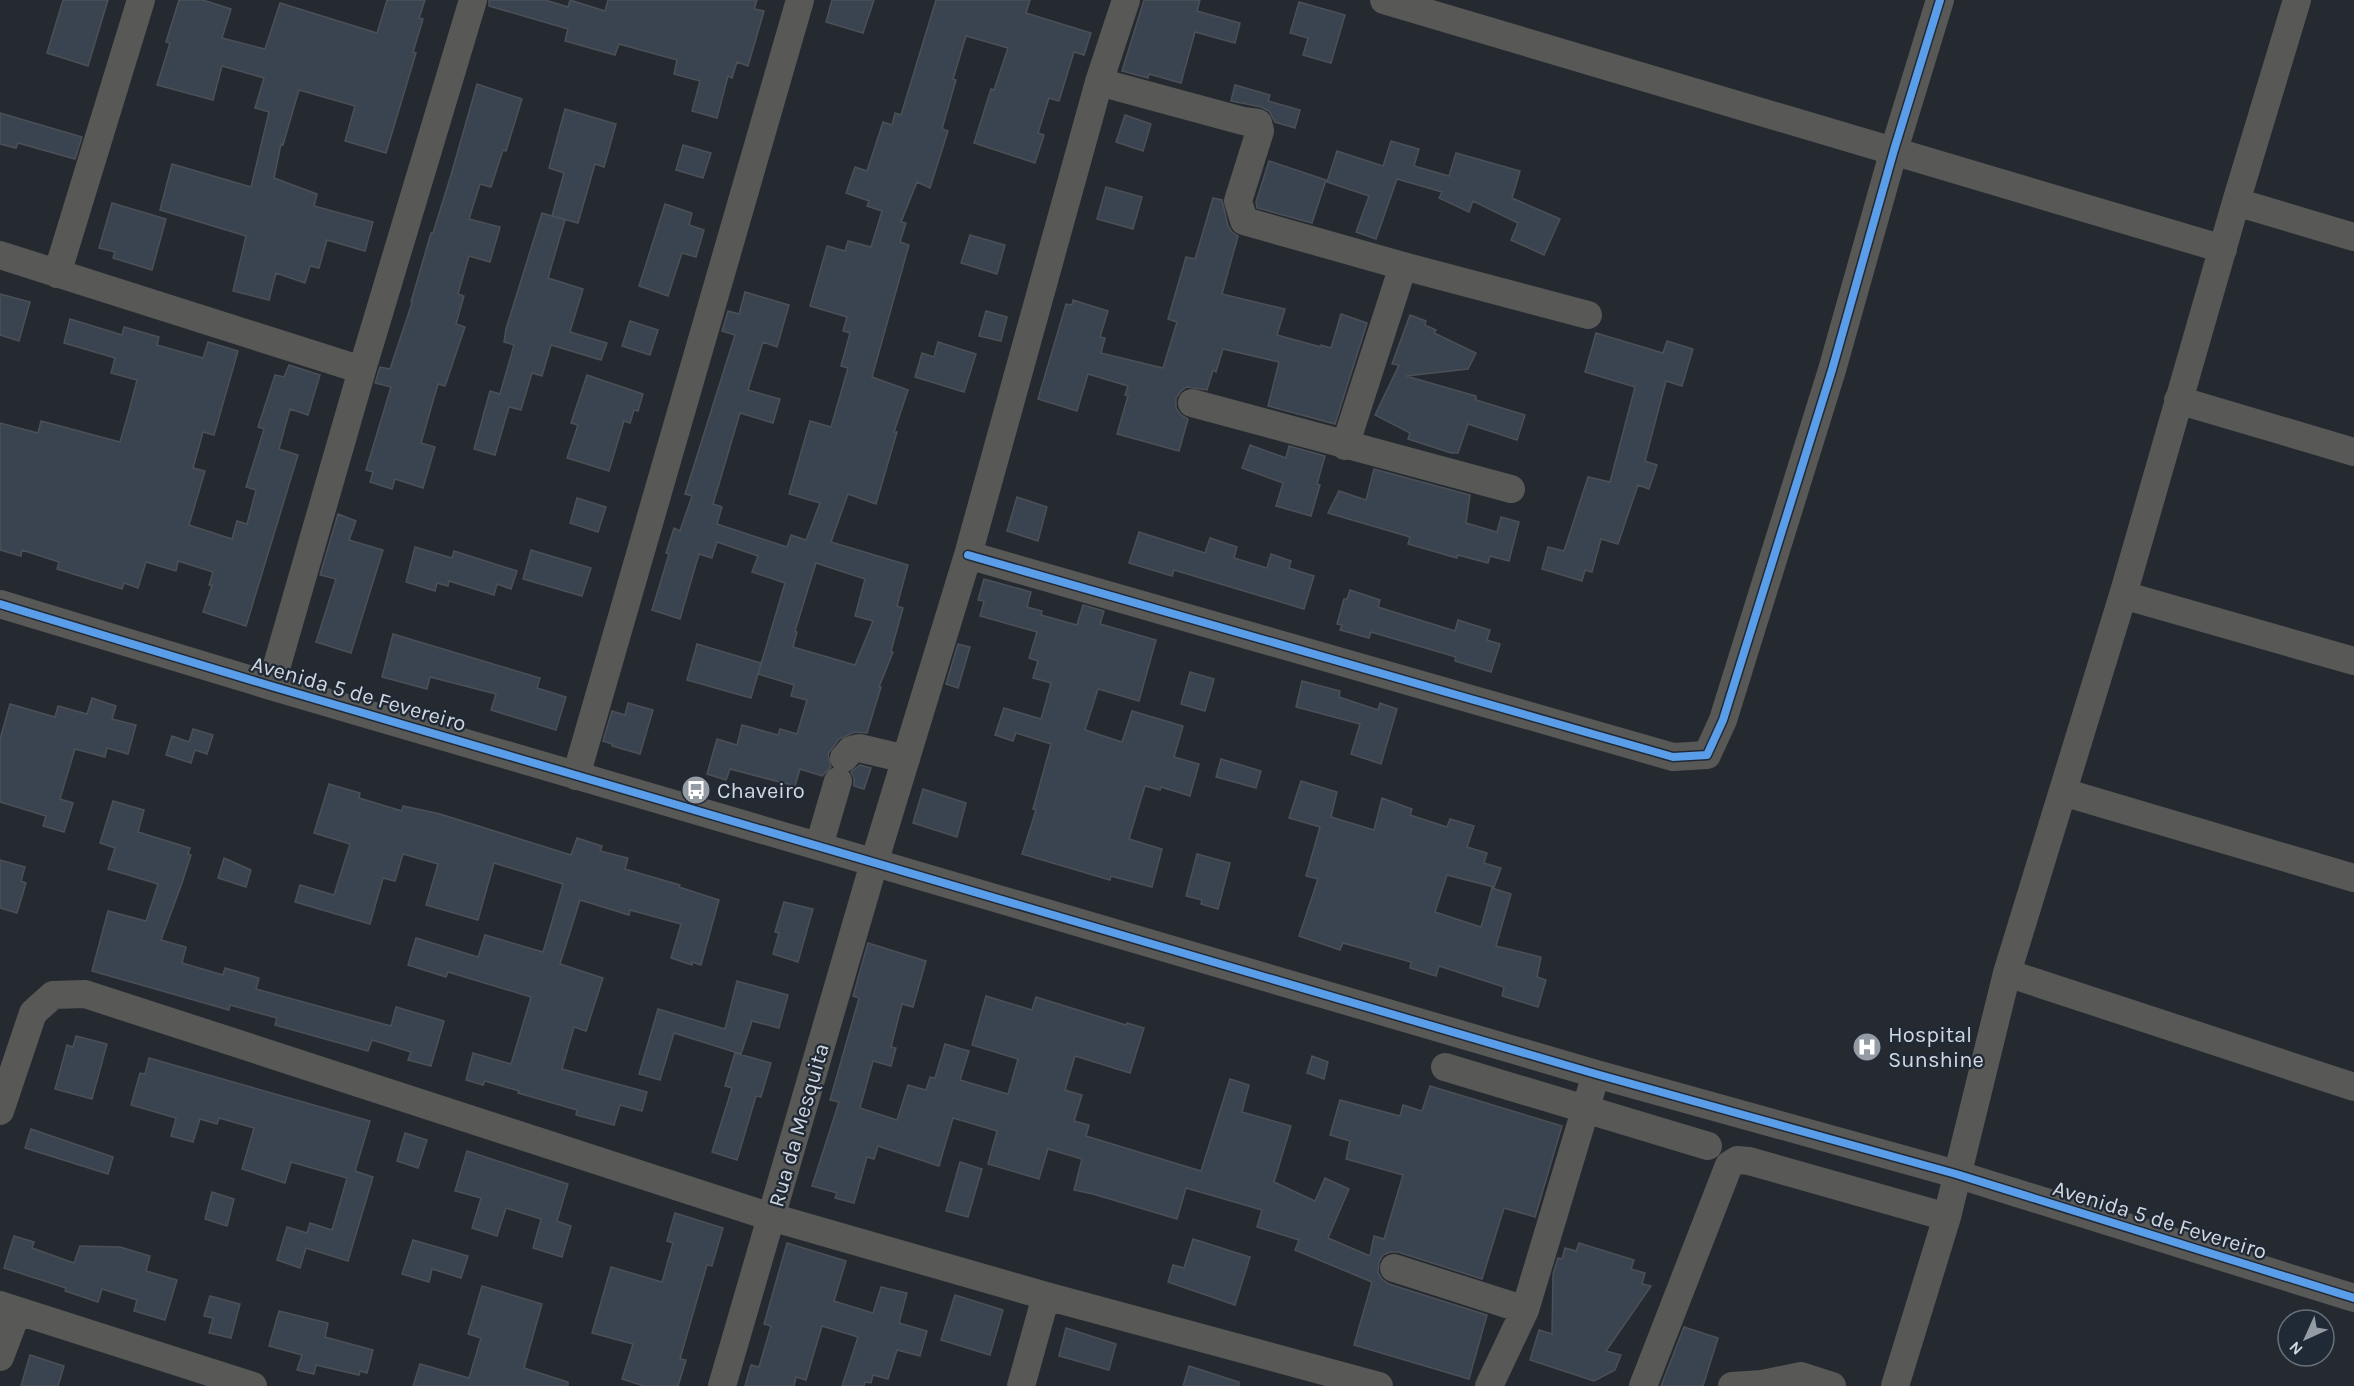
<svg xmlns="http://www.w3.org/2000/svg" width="2354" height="1386" font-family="Karla,sans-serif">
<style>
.building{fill:#3a4451;stroke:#4c5056;stroke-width:1.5;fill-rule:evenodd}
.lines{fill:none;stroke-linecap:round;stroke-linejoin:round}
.minor{stroke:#585856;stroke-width:28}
.cycleway-casing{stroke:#202936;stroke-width:11}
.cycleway{stroke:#5a9eea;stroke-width:8}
.labels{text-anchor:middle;stroke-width:4.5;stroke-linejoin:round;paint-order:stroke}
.street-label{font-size:22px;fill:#d2d8e0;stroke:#202936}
.poi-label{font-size:22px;fill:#d2d8e0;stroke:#202936;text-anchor:start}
</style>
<rect width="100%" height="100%" fill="#252a31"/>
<path class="building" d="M63 0H108L88 66 47 53Z
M179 0H203L231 9 222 38 265 49 280 3 377 33 387 0H425L419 18 423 19 413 52 416 53 386 153 345 141 355 106 299 90 283 145 281 144 274 178 317 194 314 206 373 222 365 251 327 240 319 268 310 266 305 283 276 273 269 300 233 291 246 236 160 210 172 164 251 187 269 112 255 108 264 78 222 66 213 100 157 85 170 43 166 42Z
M489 0H545L568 7 570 0 605 11 608 0H757L754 9 764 11 748 66 737 62 732 78 728 76 717 118 692 111 700 81 674 74 677 60 619 44 615 55 565 41 568 29 489 6Z
M832 0H874L863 33 826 22Z
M936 0H1030L1026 13 1091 33 1084 55 1074 52 1059 101 1049 98 1038 133 1044 135 1035 163 974 143 991 89 994 90 1008 48 966 36 953 79 956 80 942 129 948 131 930 188 917 182 901 222 906 223 900 242 909 245 872 377 908 390 894 432H897L876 504 848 494 831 542 908 565 897 606 903 608 891 651 893 652 879 687H881L867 733 855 732 839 739 828 754 831 767 822 776 800 769 795 786 730 769 726 780 707 774 717 739 737 745 742 725 778 735 780 729 797 734 807 700 791 696 794 685 758 674 785 583 752 572 758 556 717 542 712 558 699 554 680 619 652 610 669 554 666 553 674 528 680 531 692 496 685 494 735 335 722 331 728 311 739 314 745 292 789 305 777 347 763 342 748 390 780 399 773 423 740 413 713 504 722 507 717 524 787 547 791 535 806 540 820 503 789 494 810 421 831 427 848 368 841 366 850 333 843 331 847 317 810 306 827 246 845 251 848 241 871 247 882 211 867 206 869 201 846 193 855 167 867 171 883 122 892 125 895 113 901 115ZM816 563 865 579 855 616 873 621 855 665 793 647 797 632 795 631Z
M1144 0H1200L1197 11 1240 23 1235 43 1195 32 1181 83 1149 74 1148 78 1122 71Z
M1299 2 1345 15 1331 63 1303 55 1308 38 1290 33Z
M477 84 522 99 506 151 503 150 491 187 480 184 469 219 500 227 490 262 469 256 458 294 464 296 456 324 465 327 445 386 438 384 421 443 435 447 423 488 395 479 392 489 370 482 373 472 366 470 391 387 375 383 380 367 390 369 412 303 411 302 431 233H433L451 175Z
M1235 85 1270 95 1268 101 1300 110 1295 128 1275 122 1269 111 1261 107 1231 101Z
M565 109 616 124 604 167 595 164 578 223 552 216 564 173 549 168Z
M0 113 82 137 75 159 18 143 16 148 0 144Z
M1125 115 1151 124 1143 151 1116 142Z
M1391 141 1419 149 1414 166 1449 176 1456 153 1520 171 1512 198 1560 219 1544 255 1511 240 1518 223 1473 201 1469 212 1439 198 1442 192 1397 179 1376 239 1356 232 1369 196 1327 182 1337 151 1383 166Z
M683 145 711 153 703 178 676 170Z
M1269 161 1326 180 1312 223 1257 208 1256 202Z
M1106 187 1142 197 1133 229 1097 219Z
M1213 198 1222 200 1228 226 1232 232 1238 236 1222 294 1285 309 1277 335 1321 347V345L1331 348 1341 314 1367 323 1335 424 1268 406 1279 362 1223 349 1216 372 1213 370 1207 390 1187 387 1181 391 1176 398V408L1181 415 1188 419 1179 451 1117 434 1128 396 1125 395 1128 386 1088 374 1077 411 1038 399 1066 304 1072 305 1073 300 1108 311 1100 337 1105 338 1101 353 1163 368 1177 322 1168 319 1186 257 1195 259Z
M112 203 166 219 152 270 113 258 115 252 99 248Z
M665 204 692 213 689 225 704 230 696 257 682 253 668 296 639 286Z
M542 213 565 220 548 278 583 289 570 332 607 343 601 360 551 345 542 376 532 373 521 410 509 407 495 455 474 449 490 391 500 394 514 345 504 342 506 329Z
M970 235 1005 245 997 274 961 263Z
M0 294 30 302 19 341 0 335Z
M986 311 1007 317 1001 341 979 336Z
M1410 315 1426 321 1425 325 1436 330 1434 333 1476 353 1468 369 1406 376 1476 396V400L1525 415 1517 440 1468 424 1458 453H1451L1408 439 1410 433 1375 415 1399 365 1392 364Z
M70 319 122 335 124 327 159 337 157 345 203 358 208 342 238 351 214 435 203 432 193 468 205 471 189 525 232 539 237 521 247 524 256 490 246 487 264 429 258 427 275 375 284 377 289 365 320 375 308 415 290 409 279 449 298 455 246 626 203 612 212 585H209L213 572 178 561 176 571 146 562 138 588 124 583 122 589 57 569 59 562 22 550 21 556 0 550V423L38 433 41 421 120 442 130 407 137 380 111 373 115 358 64 343Z
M630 321 658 330 650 355 622 346Z
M1596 333 1663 353 1667 341 1693 349 1682 386 1666 381 1645 461 1657 465 1649 489 1638 485 1618 544 1601 539 1592 572 1585 570 1582 581 1542 569 1548 547 1564 551 1588 477 1610 482 1635 387 1585 372Z
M938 342 976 354 964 392 915 377 922 353 934 357Z
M587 375 643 394 638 411 634 410 630 423 624 421 609 471 567 458 578 425 571 423Z
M1250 445 1286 458 1289 446 1325 456 1317 484 1320 485 1311 516 1276 506 1283 483 1242 468Z
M1374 469 1470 495 1466 523 1497 532 1501 517 1519 522 1509 561 1490 556 1488 563 1458 555 1457 558 1408 544 1410 537 1328 513 1339 491 1366 500Z
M1017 497 1047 507 1038 541 1007 531Z
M577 498 606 507 598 532 570 523Z
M338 514 356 521 349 540 383 550 351 653 316 642 336 579 320 575Z
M1139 532 1205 553 1210 538 1237 547 1234 558 1267 568 1271 554 1291 561 1289 568 1314 576 1304 609 1174 570 1172 576 1129 563Z
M415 547 452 558 454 551 517 571 511 589 497 584 494 595 449 581 448 586 437 583 435 591 406 582Z
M531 550 591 568 582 596 523 579Z
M984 579 1031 592 1027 607 1042 611 1041 615 1077 625 1083 605 1104 611 1100 624 1156 640 1139 701 1098 689 1085 730 1122 742 1132 711 1183 726 1174 757 1199 764 1190 796 1161 787 1160 790 1145 786 1129 839 1162 849 1152 887 1111 876 1110 880 1022 854 1036 810 1033 809 1051 744 1016 733 1013 741 995 735 1004 708 1041 719 1051 683 1033 678 1038 661 1029 658 1037 632 980 616 984 601 978 600Z
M1350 590 1380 600 1378 607 1455 631 1458 620 1490 630 1487 640 1500 644 1491 672 1455 661 1456 657 1371 632 1369 638 1340 630 1342 625 1337 624 1344 599H1347Z
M393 634 540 678 537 688 566 697 556 730 491 710 496 694 430 677 427 689 382 677Z
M697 644 761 663 751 698 687 680Z
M958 644 970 647 958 688 946 684Z
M1190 672 1214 679 1205 711 1181 704Z
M1302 681 1340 691 1339 697 1378 710 1380 703 1397 709 1381 764 1351 754 1360 724 1296 707Z
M92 698 116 706 112 719 136 725 128 754 107 748 105 757 75 749 60 799 73 803 64 832 43 826 46 816 0 802V739L10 704 55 717 58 706 87 714Z
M628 703 653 710 640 754 612 746V744L603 741 612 711 625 715Z
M193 729 213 735 207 754 195 750 191 763 166 755 172 736 189 742Z
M1221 759 1261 771 1256 788 1216 777Z
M860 765 871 768 864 789 854 786V778L851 772Z
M1301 781 1337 792 1331 817 1374 830 1382 798 1412 809 1410 815 1447 827 1450 819 1474 826 1467 847 1487 853 1484 863 1501 868 1494 887 1447 875 1435 912 1481 927 1492 888 1511 894 1496 946 1541 957 1537 977 1546 980 1538 1007 1502 996 1504 987 1439 966 1436 976 1410 968 1411 962 1343 943 1340 950 1299 936 1318 879 1306 876 1320 827 1289 818Z
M329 784 360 793 359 798 402 811 403 806 440 814 571 855 577 838 602 846 600 851 628 858 625 869 680 885 679 887 719 900 701 965 692 962V965L671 958 681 924 630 910 629 915 580 900 560 964 603 978 586 1031 574 1027 562 1069 647 1092 642 1111 620 1105 614 1125 576 1115 577 1110 518 1093 519 1091 485 1081 483 1085 466 1080 473 1053 511 1064 531 997 448 972 446 977 408 965 416 938 478 957 485 935 543 952 563 884 494 863 478 920 426 905 438 864 403 854 395 881 383 878 370 924 295 902 300 885 334 895 350 844 314 833Z
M923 789 966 803 957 837 913 823Z
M113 801 144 810 138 832 190 848 188 854 191 855 182 883 161 940 186 947 182 963 223 975 225 968 259 978 256 989 391 1026 396 1007 444 1021 431 1066 408 1060 411 1052 372 1040 368 1051 275 1025 277 1018 230 1005 229 1010 92 971 108 911 146 921 158 884 108 869 115 848 100 843Z
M1197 854 1230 863 1218 909 1201 904 1202 900 1186 896Z
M224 858 251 870 246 887 218 878Z
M0 860 25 867 21 881 26 883 17 913 0 908Z
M784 902 813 909 798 962 773 954 779 933 775 932Z
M868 943 926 961 913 1007 902 1004 891 1047 896 1048 891 1066 873 1061 860 1108 897 1120 908 1085 926 1090 930 1077 935 1078 945 1044 969 1051 960 1080 1008 1094 1018 1059 972 1045 986 996 1032 1010 1036 997 1126 1025 1127 1023 1144 1028 1130 1073 1075 1056 1065 1090 1082 1095 1074 1121 1089 1125 1086 1136 1201 1171 1230 1079 1249 1085 1242 1112 1291 1126 1274 1182 1315 1201 1325 1178 1349 1189 1328 1238 1370 1256 1374 1236 1384 1239 1403 1175 1346 1159 1350 1141 1330 1135 1340 1100 1400 1116 1403 1105 1422 1111 1430 1086 1562 1126 1535 1217 1504 1208 1482 1279 1398 1252H1390L1383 1255 1379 1262 1378 1272 1382 1279 1389 1284 1487 1315 1469 1379 1354 1345 1372 1282 1295 1250 1299 1240 1257 1227 1262 1210 1186 1188 1177 1219 1093 1194 1074 1190 1082 1159 1048 1149 1039 1179 988 1164 997 1131 953 1118 939 1166 878 1146 874 1159 867 1157 854 1203 835 1198 837 1193 812 1186 839 1102 830 1100 859 998 853 996Z
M737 981 788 995 779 1028 752 1021 741 1054 674 1033 660 1080 639 1074 658 1009 725 1029Z
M76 1036 107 1044 92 1099 55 1089 67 1045 73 1047Z
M735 1053 771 1063 761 1097 756 1096 737 1160 712 1152 732 1088 725 1086Z
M1312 1056 1328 1062 1324 1079 1307 1073Z
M149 1058 370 1121 355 1171 373 1177 348 1261 306 1248 300 1268 277 1260 287 1227 307 1233 310 1223 332 1230 347 1178 291 1162 285 1183 242 1169 254 1128 219 1118 217 1124 200 1119 193 1142 171 1136 176 1118 131 1105 140 1073 145 1074Z
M31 1129 113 1157 108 1174 25 1148Z
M405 1133 427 1140 418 1168 397 1161Z
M467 1151 568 1184 557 1221 571 1226 562 1257 533 1248 541 1219 506 1208 497 1236 472 1228 481 1198 455 1191Z
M960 1162 982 1169 968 1217 946 1211Z
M212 1192 234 1199 227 1226 205 1219Z
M675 1213 723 1228 712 1266 707 1265 680 1359 686 1360 678 1386H644L622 1379 633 1344 592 1333 611 1267 662 1282 673 1243 667 1241Z
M14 1236 34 1242 32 1248 74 1263 80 1246 120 1247 150 1256 146 1271 177 1280 165 1320 134 1311 137 1300 102 1289 98 1302 65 1291 66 1288 4 1268Z
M1193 1239 1250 1257 1235 1305 1168 1282 1173 1265 1184 1268Z
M413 1240 468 1256 461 1278 432 1269 429 1282 402 1274Z
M787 1243 846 1261 834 1301 873 1313 881 1287 907 1293 899 1323 927 1331 920 1356 897 1350 888 1379 873 1375 871 1383 865 1382 864 1386H842L858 1337 822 1326 806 1380 796 1377 794 1386H745L751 1365 759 1367 771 1326 764 1324Z
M1579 1243 1634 1260 1631 1269 1645 1273 1642 1284 1651 1286 1606 1351 1621 1355 1615 1370 1594 1381 1530 1360 1539 1330 1552 1334 1553 1274 1558 1258 1562 1259 1565 1248 1576 1251Z
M482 1286 542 1304 524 1368 568 1382V1386H413L420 1364 469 1378 481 1338 468 1334Z
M955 1295 1003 1310 990 1355 941 1340Z
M210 1296 240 1304 231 1338 209 1333 213 1318 204 1316Z
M279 1311 328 1323 325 1337 373 1350 367 1373 360 1371 359 1375 316 1365 314 1374 297 1370 302 1355 269 1346Z
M1684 1327 1718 1338 1703 1386H1661Z
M1066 1328 1116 1344 1109 1370 1059 1356Z
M30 1355 64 1366 58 1386H21Z
M1189 1366 1239 1382V1386H1183Z"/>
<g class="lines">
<path class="minor" d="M1384 0 2223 249
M1099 82 1243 121 1258 123 1260 131 1238 201 1244 221 1403 266 1588 315
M2236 202 2354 237
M0 255 362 370
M57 274 141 0
M2178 400 2354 452
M1192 403 1511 489
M1345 446 1403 266
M968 555 1673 757 1707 755 1723 720 1832 370 1894 150 1940 0
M2123 595 2354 661
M0 604 271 686 1596 1074 1956 1174 2354 1298
M271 686 362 370 473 0
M844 758 851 750 859 748 906 759
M576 776 800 0
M2063 792 2354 878
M819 846 838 781
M2007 973 2354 1087
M1445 1067 1708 1146
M0 1111 33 1013 53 995 85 994 771 1217 1046 1296 1379 1386
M1394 1268 1525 1310
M0 1305 253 1386
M0 1357 17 1312
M722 1386 874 863 968 555 1099 82 1126 0
M1021 1386 1046 1296
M1489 1386 1525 1310 1596 1074
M1643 1386 1729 1165 1737 1160 1749 1161 1947 1217
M1732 1386 1762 1384 1801 1376 1832 1386
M1895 1386 1947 1217 2007 973 2123 595 2236 202 2297 0"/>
<g class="cycleway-casing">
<path id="cycleway" d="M968 555 1673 757 1707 755 1723 720 1832 370 1894 150 1940 0
M0 604 271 686 1596 1074 1956 1174 2354 1298"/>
</g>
<use href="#cycleway" class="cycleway"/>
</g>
<defs>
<g id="bus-disc" transform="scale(1.5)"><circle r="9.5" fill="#959ba3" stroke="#202936"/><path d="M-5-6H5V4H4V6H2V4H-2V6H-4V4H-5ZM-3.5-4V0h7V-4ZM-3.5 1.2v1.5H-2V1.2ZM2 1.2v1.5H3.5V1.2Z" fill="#fff"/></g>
<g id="hospital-disc" transform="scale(1.5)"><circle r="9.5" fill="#959ba3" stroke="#202936"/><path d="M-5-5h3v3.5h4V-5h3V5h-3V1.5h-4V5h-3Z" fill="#fff"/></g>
</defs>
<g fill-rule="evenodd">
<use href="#bus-disc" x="696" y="790"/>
<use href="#hospital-disc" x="1867" y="1047"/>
</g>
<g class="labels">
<g class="street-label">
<text transform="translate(359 693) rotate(16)" y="8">Avenida 5 de Fevereiro</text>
<text transform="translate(798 1125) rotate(-74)" y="8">Rua da Mesquita</text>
<text transform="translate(2160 1219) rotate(17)" y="8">Avenida 5 de Fevereiro</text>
</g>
<g class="poi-label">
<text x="717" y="798">Chaveiro</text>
<text x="1888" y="1042">Hospital<tspan x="1888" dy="25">Sunshine</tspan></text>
</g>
</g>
<g transform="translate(2306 1338) rotate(225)"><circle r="28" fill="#202936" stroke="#676f7a" stroke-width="1.5"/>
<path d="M0-4.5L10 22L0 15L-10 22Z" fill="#959ba3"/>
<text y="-9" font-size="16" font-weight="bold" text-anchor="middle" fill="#d2d8e0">N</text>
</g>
</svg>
